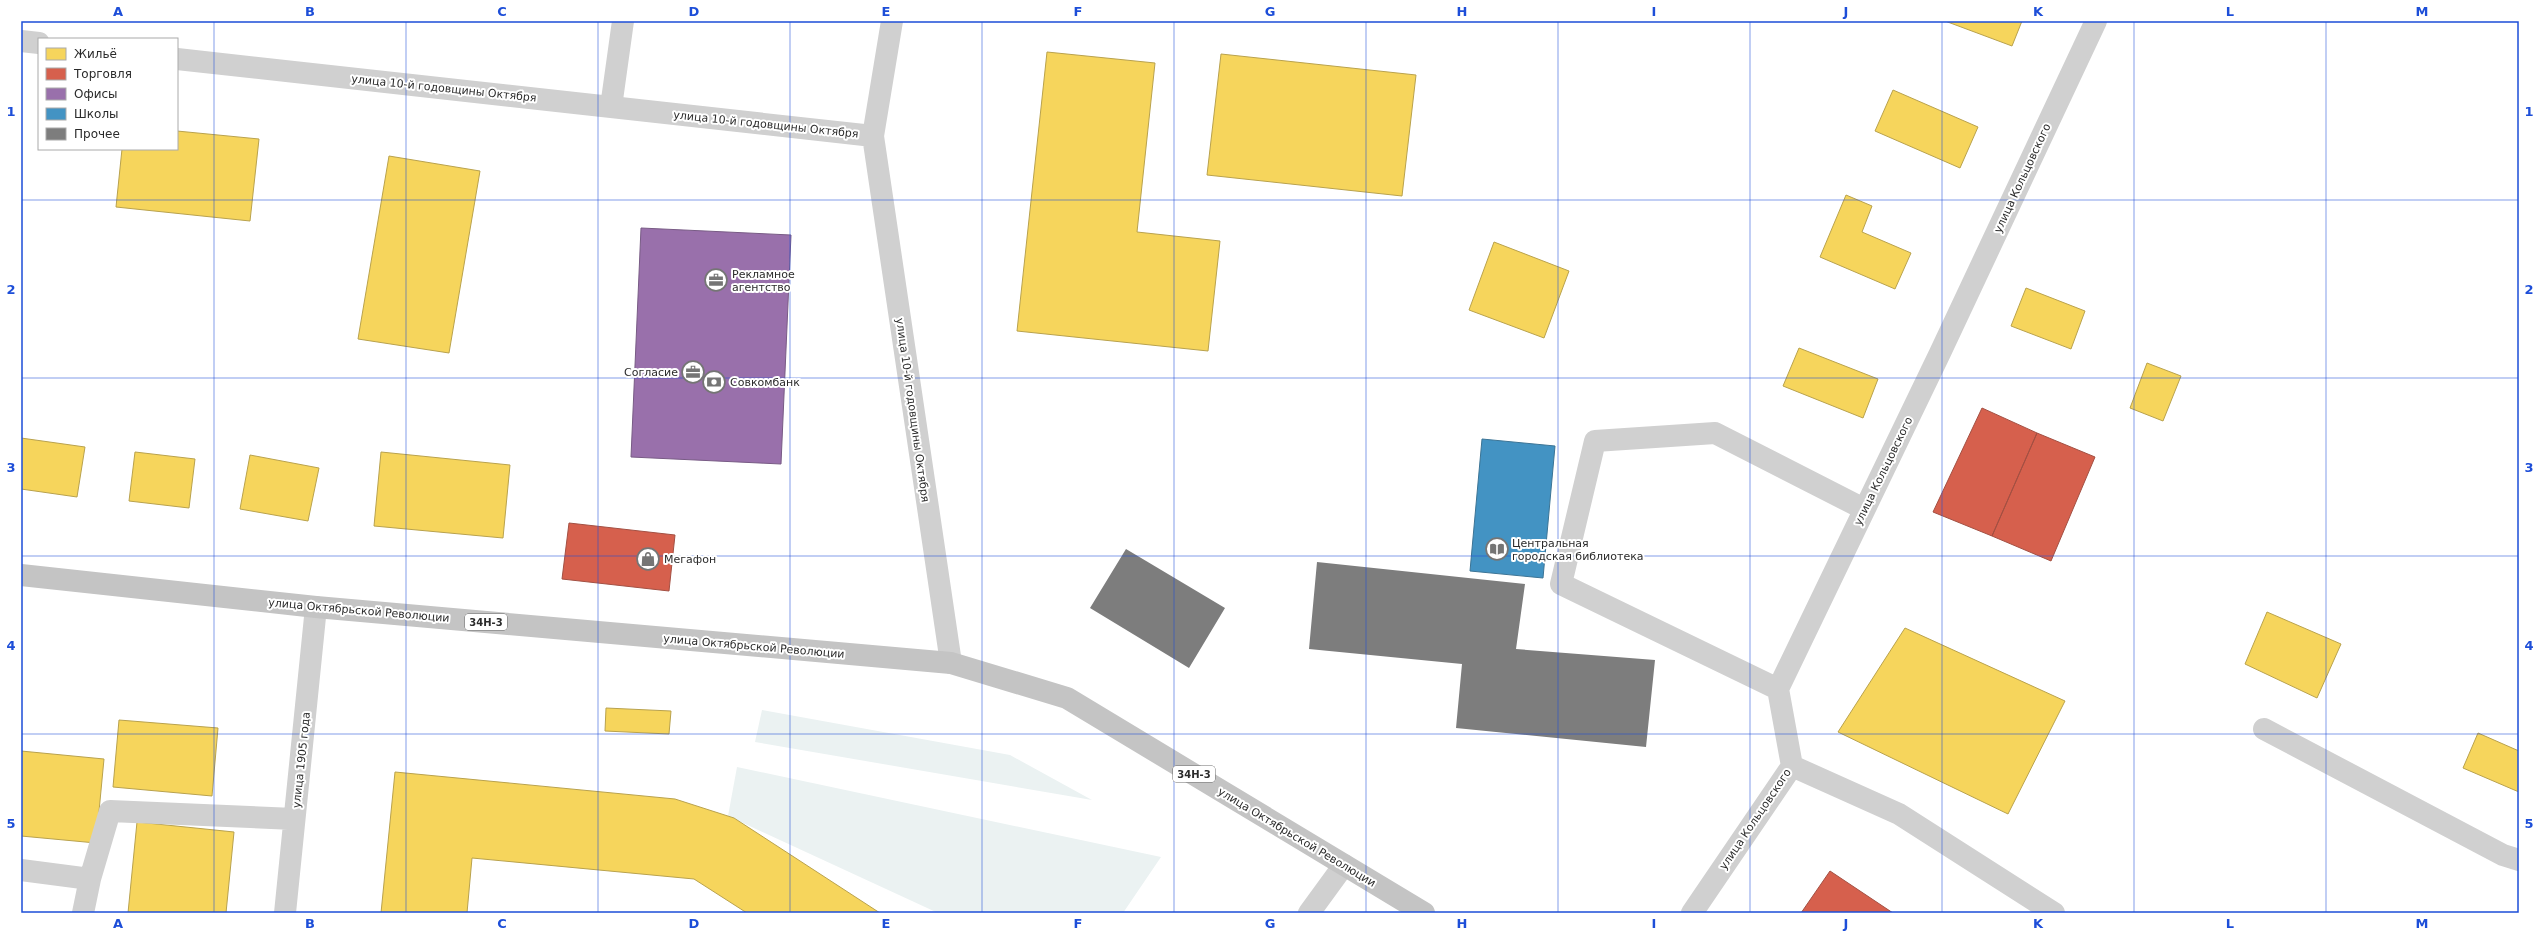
<svg xmlns="http://www.w3.org/2000/svg" width="2540" height="934" font-family="'DejaVu Sans',sans-serif">
<style>
.green{fill:#ebf2f2}
.homes{fill:#f6d55c;stroke:#b9a24d}
.shops{fill:#d6604d;stroke:#a35043}
.offices{fill:#9970ab;stroke:#785b85}
.schools{fill:#4393c3;stroke:#3c7495}
.building{fill:#7d7d7d}
.lines{fill:none;stroke-linecap:round;stroke-linejoin:round}
.minor{stroke:#d0d0d0;stroke-width:22}
.major{stroke:#c4c4c4;stroke-width:22}
.grid{fill:none;stroke:#1d4ed8;stroke-width:1;stroke-opacity:0.55}
.labels{text-anchor:middle;stroke-width:4;stroke-linejoin:round;paint-order:stroke}
.shield{fill:#fff;stroke:#6b6b6b;stroke-width:1}
.shield-label{font-size:10px;font-weight:bold;fill:#2b2b2b}
.street-label{font-size:11px;fill:#2b2b2b;stroke:#fff}
.poi-label{font-size:11px;fill:#2b2b2b;stroke:#fff;text-anchor:start}
.neatline{fill:none;stroke:#1d4ed8;stroke-width:1.5}
.grid-label{font-size:13px;text-anchor:middle;font-weight:bold;fill:#1d4ed8}
</style>
<rect width="100%" height="100%" fill="#fff"/>
<path class="green" d="M762 710 1010 755 1092 800 755 742Z
M737 767 1161 857 1123 913H938L728 816Z"/>
<path class="homes" d="M1945 21H2022L2012 46Z
M1047 52 1155 63 1137 232 1220 241 1208 351 1017 331Z
M1221 54 1416 75 1402 196 1207 175Z
M1893 90 1978 127 1960 168 1875 131Z
M177 131 259 139 250 221 116 207 122 149H177Z
M389 156 480 171 449 353 358 339Z
M1846 195 1872 206 1862 232 1911 253 1895 289 1820 257Z
M1494 242 1569 271 1544 338 1469 310Z
M2026 288 2085 311 2071 349 2011 326Z
M1799 348 1878 379 1863 418 1783 386Z
M2147 363 2181 376 2163 421 2130 408Z
M21 438 85 447 77 497 21 489Z
M135 452 195 459 189 508 129 501Z
M381 452 510 465 503 538 374 526Z
M250 455 319 468 308 521 240 509Z
M2267 612 2341 644 2317 698 2245 664Z
M1905 628 2065 701 2008 814 1838 732Z
M606 708 671 711 669 734 605 731Z
M119 720 218 728 212 796 113 787Z
M2478 733 2519 751V792L2463 768Z
M21 751 104 759 96 843 21 836Z
M395 772 675 799 734 818 880 913H747L694 879 472 858 467 913H381Z
M137 822 234 832 226 913H128Z"/>
<path class="shops" d="M1982 408 2037 433 1992 536 1933 512Z
M2037 433 2095 457 2051 561 1992 536Z
M569 523 675 535 669 591 562 579Z
M1830 871 1893 913H1801Z"/>
<path class="offices" d="M641 228 791 235 781 464 631 457Z"/>
<path class="schools" d="M1482 439 1555 446 1543 578 1470 571Z"/>
<path class="building" d="M1126 549 1225 608 1189 668 1090 608Z
M1317 562 1525 584 1516 649 1655 660 1646 747 1456 728 1462 664 1309 649Z"/>
<g class="lines">
<path class="minor" d="M892 21 873 136 951 663
M21 41 39 43
M177 59 873 136
M611 107 623 21
M1778 689 1561 584 1595 441 1715 433 1864 509
M2264 729 2503 855 2519 860
M1792 766 1899 814 2054 913
M21 870 90 879 110 811 294 819
M83 913 90 879
M285 913 316 607
M1309 913 1344 865
M1692 913 1792 766 1778 689 1940 353 2096 21"/>
<path class="major" d="M21 575 316 607 951 663 1067 698 1424 913"/>
</g>
<path class="grid" d="M214 21V913M406 21V913M598 21V913M790 21V913M982 21V913M1174 21V913M1366 21V913M1558 21V913M1750 21V913M1942 21V913M2134 21V913M2326 21V913M21 200H2519M21 378H2519M21 556H2519M21 734H2519"/>
<defs>
<g id="office-ring" transform="scale(1.15)"><circle r="9.5" fill="#fff" stroke="#757575" stroke-width="1.5"/><path d="M-6-3h4V-5.5h4V-3h4V5H-6ZM-1-4.5V-3h2v-1.5ZM-6 0V1H6V0Z" fill="#757575"/></g>
<g id="bank-ring" transform="scale(1.15)"><circle r="9.5" fill="#fff" stroke="#757575" stroke-width="1.5"/><path d="M-6-4H6V4H-6ZM0-2.3a2.3 2.3 0 1 0 0 4.6a2.3 2.3 0 1 0 0-4.6Z" fill="#757575"/></g>
<g id="library-ring" transform="scale(1.15)"><circle r="9.5" fill="#fff" stroke="#757575" stroke-width="1.5"/><path d="M-6-4Q-3-5.5-.7-3.5V5Q-3 3-6 4ZM6-4Q3-5.5 .7-3.5V5Q3 3 6 4Z" fill="#757575"/></g>
<g id="shop-ring" transform="scale(1.15)"><circle r="9.5" fill="#fff" stroke="#757575" stroke-width="1.5"/><path d="M-5-2.5h2.3a2.7 3.5 0 0 1 5.4 0H5L5.5 6h-11ZM-1.5-2.5h3a1.5 2.3 0 0 0-3 0Z" fill="#757575"/></g>
</defs>
<g fill-rule="evenodd">
<use href="#office-ring" x="716" y="280"/>
<use href="#office-ring" x="693" y="372"/>
<use href="#bank-ring" x="714" y="382"/>
<use href="#library-ring" x="1497" y="549"/>
<use href="#shop-ring" x="648" y="559"/>
</g>
<g class="labels">
<g class="shield">
<rect x="465" y="614" width="42" height="16" rx="3"/>
<rect x="1173" y="766" width="42" height="16" rx="3"/>
</g>
<g class="shield-label">
<text x="486" y="626">34Н-3</text>
<text x="1194" y="778">34Н-3</text>
</g>
<g class="street-label">
<text transform="translate(444 88) rotate(6)" y="4">улица 10-й годовщины Октября</text>
<text transform="translate(766 124) rotate(6)" y="4">улица 10-й годовщины Октября</text>
<text transform="translate(2022 178) rotate(-65)" y="4">улица Кольцовского</text>
<text transform="translate(913 410) rotate(82)" y="4">улица 10-й годовщины Октября</text>
<text transform="translate(1883 471) rotate(-64)" y="4">улица Кольцовского</text>
<text transform="translate(359 610) rotate(5)" y="4">улица Октябрьской Революции</text>
<text transform="translate(754 646) rotate(5)" y="4">улица Октябрьской Революции</text>
<text transform="translate(301 760) rotate(-84)" y="4">улица 1905 года</text>
<text transform="translate(1755 819) rotate(-56)" y="4">улица Кольцовского</text>
<text transform="translate(1297 837) rotate(31)" y="4">улица Октябрьской Революции</text>
</g>
<g class="poi-label">
<text x="732" y="278">Рекламное<tspan x="732" dy="13">агентство</tspan></text>
<text x="678" y="376" text-anchor="end">Согласие</text>
<text x="730" y="386">Совкомбанк</text>
<text x="1512" y="547">Центральная<tspan x="1512" dy="13">городская библиотека</tspan></text>
<text x="664" y="563">Мегафон</text>
</g>
</g>
<rect width="2540" height="934" fill="none" stroke="#ffffff" stroke-width="44"/>
<rect x="38" y="38" width="140" height="112" fill="#ffffff" stroke="#aaaaaa"/>
<rect x="46" y="48" width="20" height="12" fill="#f6d55c" stroke="#aaaaaa"/>
<text x="74" y="58" font-size="12" fill="#2b2b2b">Жильё</text>
<rect x="46" y="68" width="20" height="12" fill="#d6604d" stroke="#aaaaaa"/>
<text x="74" y="78" font-size="12" fill="#2b2b2b">Торговля</text>
<rect x="46" y="88" width="20" height="12" fill="#9970ab" stroke="#aaaaaa"/>
<text x="74" y="98" font-size="12" fill="#2b2b2b">Офисы</text>
<rect x="46" y="108" width="20" height="12" fill="#4393c3" stroke="#aaaaaa"/>
<text x="74" y="118" font-size="12" fill="#2b2b2b">Школы</text>
<rect x="46" y="128" width="20" height="12" fill="#7d7d7d" stroke="#aaaaaa"/>
<text x="74" y="138" font-size="12" fill="#2b2b2b">Прочее</text>
<rect x="22" y="22" width="2496" height="890" class="neatline"/>
<g class="grid-label">
<text x="118" y="16">A</text>
<text x="310" y="16">B</text>
<text x="502" y="16">C</text>
<text x="694" y="16">D</text>
<text x="886" y="16">E</text>
<text x="1078" y="16">F</text>
<text x="1270" y="16">G</text>
<text x="1462" y="16">H</text>
<text x="1654" y="16">I</text>
<text x="1846" y="16">J</text>
<text x="2038" y="16">K</text>
<text x="2230" y="16">L</text>
<text x="2422" y="16">M</text>
<text x="11" y="116">1</text>
<text x="2529" y="116">1</text>
<text x="11" y="294">2</text>
<text x="2529" y="294">2</text>
<text x="11" y="472">3</text>
<text x="2529" y="472">3</text>
<text x="11" y="650">4</text>
<text x="2529" y="650">4</text>
<text x="11" y="828">5</text>
<text x="2529" y="828">5</text>
<text x="118" y="928">A</text>
<text x="310" y="928">B</text>
<text x="502" y="928">C</text>
<text x="694" y="928">D</text>
<text x="886" y="928">E</text>
<text x="1078" y="928">F</text>
<text x="1270" y="928">G</text>
<text x="1462" y="928">H</text>
<text x="1654" y="928">I</text>
<text x="1846" y="928">J</text>
<text x="2038" y="928">K</text>
<text x="2230" y="928">L</text>
<text x="2422" y="928">M</text>
</g>
</svg>
